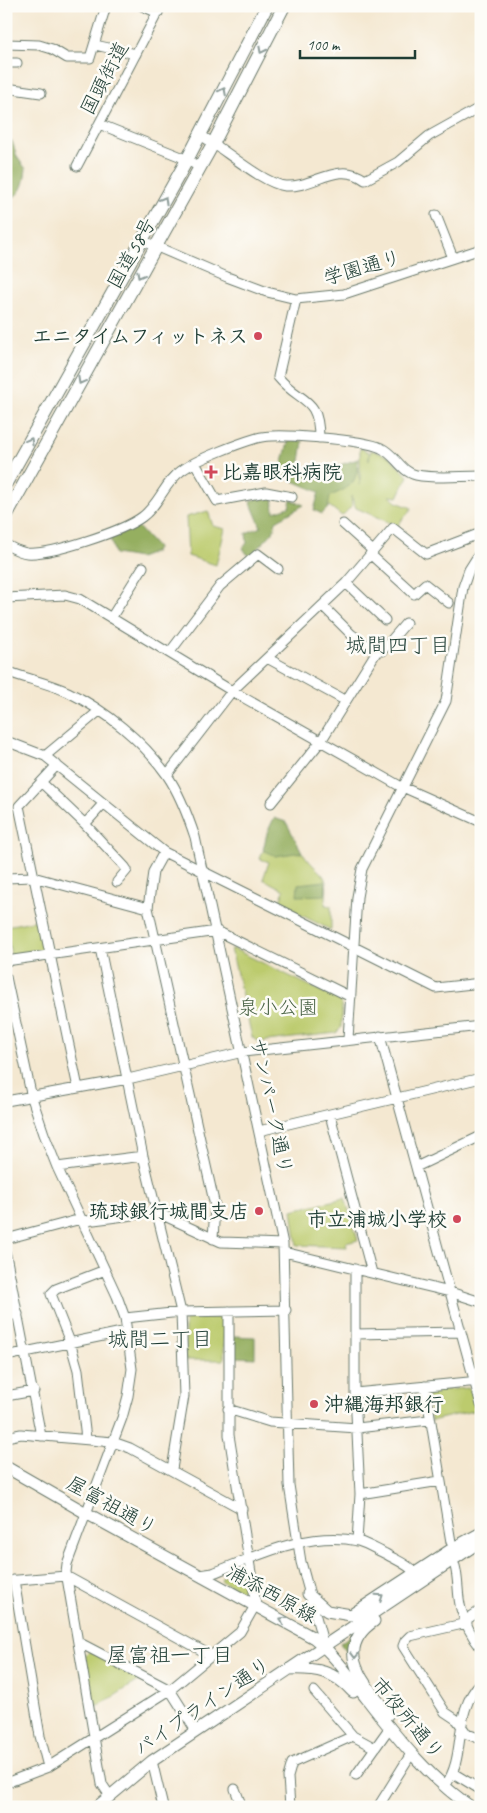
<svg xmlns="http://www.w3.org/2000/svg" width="487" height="1813" font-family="Caveat,'Klee One',sans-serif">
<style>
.green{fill:#bccb6d;stroke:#6e8450}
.forest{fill:#95af60;stroke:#5a764a}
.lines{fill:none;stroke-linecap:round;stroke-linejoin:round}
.minor-casing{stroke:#6a796b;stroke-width:11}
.major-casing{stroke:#6a796b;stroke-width:13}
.highway-casing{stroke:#6a796b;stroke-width:14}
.minor{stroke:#fff;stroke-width:9}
.major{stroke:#fff;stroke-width:11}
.highway{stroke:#fff;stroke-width:12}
.oneway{stroke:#8f9e9a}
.poi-dot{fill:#d1495b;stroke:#fdfcf7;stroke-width:2}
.labels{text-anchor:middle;stroke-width:5;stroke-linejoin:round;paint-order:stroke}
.street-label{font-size:20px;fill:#1f3d34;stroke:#fdfcf7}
.poi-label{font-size:20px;font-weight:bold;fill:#1f3d34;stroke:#fdfcf7;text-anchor:end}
.park-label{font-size:20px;fill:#466042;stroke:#fdfcf7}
.neighbourhood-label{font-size:21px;fill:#1f3d34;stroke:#fdfcf7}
</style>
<rect width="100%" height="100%" fill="#fdfcf7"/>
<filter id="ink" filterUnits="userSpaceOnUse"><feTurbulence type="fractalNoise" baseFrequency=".02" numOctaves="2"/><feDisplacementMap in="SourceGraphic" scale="10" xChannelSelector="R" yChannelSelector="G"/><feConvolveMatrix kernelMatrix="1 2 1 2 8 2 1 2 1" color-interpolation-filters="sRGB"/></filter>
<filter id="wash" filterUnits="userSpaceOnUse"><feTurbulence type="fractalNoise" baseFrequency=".0096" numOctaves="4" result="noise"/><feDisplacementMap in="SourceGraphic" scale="20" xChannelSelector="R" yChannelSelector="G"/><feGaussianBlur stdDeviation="1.12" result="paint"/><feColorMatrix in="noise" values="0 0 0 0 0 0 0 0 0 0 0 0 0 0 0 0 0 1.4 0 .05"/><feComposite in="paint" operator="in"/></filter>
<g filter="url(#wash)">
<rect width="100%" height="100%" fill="#f4e8d1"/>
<path class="green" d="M360 448 369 452V461L371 450 390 457 408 476 398 497 390 496 396 502 412 508 397 526 356 508 351 496 352 506 342 516 328 505 327 493 348 469 358 468 360 485Z
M208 511 213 526 225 529 216 565 188 556 186 517Z
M266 850 303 853C320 878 331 869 325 905L331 906V930L279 904 284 890 263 879 269 862 260 859 262 852Z
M38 920 44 950 11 956 6 926Z
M231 949H234L339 1000 342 1006 341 1028 336 1033 258 1042 252 1037Z
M345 1198 358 1240 346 1243 347 1247 297 1245 292 1210Z
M224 1317V1360H185V1318Z
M467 1388 472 1390 477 1410 431 1421 428 1395 431 1391Z
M247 1568 251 1592 247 1594 221 1581 222 1577Z
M90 1651 142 1679 93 1709 85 1655Z"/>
<path class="forest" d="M6 137 12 141 17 157 26 169C24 184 22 196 6 200Z
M289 440 303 441 299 468 304 474 325 480 334 467 358 459C357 483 352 487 330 496L328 508 322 514 314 510 319 492 279 475Z
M267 495 273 496 274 512 289 507 291 500 304 505 276 521 273 532 252 555 247 554 243 548 247 543 246 533 261 527 250 501Z
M137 526 157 548 155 552 139 558 115 554 110 538Z
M274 818 286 822 302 852 275 856 263 850 267 833Z
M326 881 325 895 297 896 298 884Z
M234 1336 255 1337V1358L234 1357Z
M358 1630 350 1658 340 1643Z"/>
</g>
<g filter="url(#ink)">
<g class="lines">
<g class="minor-casing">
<path id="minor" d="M142 6 158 13
M6 44 39 45 52 49 67 58H90L106 6
M95 45 136 54
M6 63H17
M6 88 41 93
M99 124 179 156 200 167
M200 135C222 147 263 184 285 186 314 188 338 160 365 180L398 162 429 136 481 107
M77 166 161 6
M436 215 453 258
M141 240 227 277 267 292 296 299 344 294 481 249
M296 299 278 377C300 404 319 395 319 438
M195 463 217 501 266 492 292 497
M343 524 373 551
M6 545C13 548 19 552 27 553 51 555 123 531 142 517 159 505 164 483 181 471 197 459 237 444 257 438 274 432 365 440 381 448 395 454 401 472 416 475 436 479 460 476 481 476
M370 554 414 594 425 584 449 603
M346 583 385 620
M6 598 65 595 80 599 232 691 398 785 481 822
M323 606 351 634 377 651
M111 618 143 567
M170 652 220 586 258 554 278 569
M267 658 346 701
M6 671C27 679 48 683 68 692 105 710 143 741 167 775 180 794 188 816 195 837L283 1244 289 1485 301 1562 324 1646
M6 741 45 756 164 852 436 988 481 983
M45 756 99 711
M57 765 19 806 78 1088
M167 775 232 691 346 583 393 528 426 554 481 533
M42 783 85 824 125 867 127 870 117 882
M271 803 321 741 377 651H382L406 623
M85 824 103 804
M164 852 153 872 148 908 215 1206 213 1239
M6 878 33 877 148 908
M100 948 143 1156 181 1312 184 1396 172 1469
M6 961 217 931 351 997
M6 977 32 1098 44 1134 57 1167 117 1296 125 1318 132 1369 128 1396 122 1418 67 1564 66 1572 102 1784 110 1796
M380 1036 481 1405
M348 1039 357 897 362 869 446 701 463 587 469 570 481 551
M6 1101 128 1079 243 1052 481 1026
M330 1115 372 1273
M259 1131 481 1078
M57 1167 143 1156
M416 1167 481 1136
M6 1239 81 1219 86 1221 156 1212 221 1242 283 1244
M284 1252 450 1292 481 1302
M6 1255 41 1436
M355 1269V1393L360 1494 357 1541
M6 1316 18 1314
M125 1318 181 1312 286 1310
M355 1334 460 1332
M6 1356 127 1331
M425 1386 451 1542 455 1547
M355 1393 479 1381
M6 1396 34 1391
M228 1409 270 1422 357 1428 429 1420
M6 1437 21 1434 113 1442 130 1448 242 1509
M86 1439 78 1370 70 1342 51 1294 56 1289 105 1270
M360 1494 440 1481
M455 1566C459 1581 457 1595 461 1609 465 1623 472 1637 481 1648
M200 1575 213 1573C257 1556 309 1530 358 1541 368 1544 377 1550 386 1554 396 1560 408 1564 415 1573
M14 1580 40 1736 48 1767
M6 1581 66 1576 212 1656
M466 1620 481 1610
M467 1623 410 1636 405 1641 403 1646 445 1712 457 1720 467 1734 481 1739
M78 1642 170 1690 196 1731
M314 1691 353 1736
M152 1761 163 1807
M453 1773 481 1790
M356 1775 390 1727
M6 1783 48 1767 170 1690 240 1632 256 1604 229 1435V1311
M445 1786C468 1754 451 1714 481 1682
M235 1789 242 1807
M290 1807 288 1777 292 1763 353 1736 375 1748
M378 1807 411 1754"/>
</g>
<g class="major-casing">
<path id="major" d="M6 1467 86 1513 314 1638C335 1655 350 1678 367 1699 398 1739 429 1778 471 1807
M308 1594 327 1611 351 1615 455 1547 481 1533
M374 1621C331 1650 366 1685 388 1714
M289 1669C316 1668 335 1671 353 1692
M97 1807 152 1761 481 1541"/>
</g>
<g class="highway-casing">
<path id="highway" d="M6 483 187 160 267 6
M6 516 214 142 284 6"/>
</g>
<use href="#minor" class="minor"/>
<use href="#major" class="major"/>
<use href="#highway" class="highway"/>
</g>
<defs><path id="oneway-chevron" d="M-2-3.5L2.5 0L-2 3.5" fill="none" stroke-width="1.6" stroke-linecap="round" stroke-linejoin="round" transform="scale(1.25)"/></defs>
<g class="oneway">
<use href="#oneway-chevron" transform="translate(262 50) rotate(117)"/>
<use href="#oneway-chevron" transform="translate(223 91) rotate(-63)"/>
<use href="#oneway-chevron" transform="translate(164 200) rotate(-60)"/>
<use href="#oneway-chevron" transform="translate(140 275) rotate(119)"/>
<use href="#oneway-chevron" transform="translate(81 381) rotate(119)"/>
<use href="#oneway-chevron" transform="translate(30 441) rotate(-61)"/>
<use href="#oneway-chevron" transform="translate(380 1597) rotate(-34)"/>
<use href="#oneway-chevron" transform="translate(283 1620) rotate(-151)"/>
<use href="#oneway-chevron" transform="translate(355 1655) rotate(91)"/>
</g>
</g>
<g class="poi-dot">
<circle cx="258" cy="336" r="5"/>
<path d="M208.5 464.5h5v5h5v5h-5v5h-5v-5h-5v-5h5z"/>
<circle cx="259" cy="1211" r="5"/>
<circle cx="457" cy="1219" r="5"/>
<circle cx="314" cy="1404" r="5"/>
</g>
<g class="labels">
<g class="street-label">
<text transform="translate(104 78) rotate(-62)" y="7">国頭街道</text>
<text transform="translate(131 253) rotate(-61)" y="7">国道58号</text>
<text transform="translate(362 267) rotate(-16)" y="7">学園通り</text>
<text transform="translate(272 1106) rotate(78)" y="7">サンパーク通り</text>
<text transform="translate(112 1505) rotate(29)" y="7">屋富祖通り</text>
<text transform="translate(272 1593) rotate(29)" y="7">浦添西原線</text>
<text transform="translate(202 1706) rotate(-34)" y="7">パイプライン通り</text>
<text transform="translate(408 1718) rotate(50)" y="7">市役所通り</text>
</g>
<g class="poi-label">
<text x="248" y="343">エニタイムフィットネス</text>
<text x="222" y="479" text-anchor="start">比嘉眼科病院</text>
<text x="249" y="1218">琉球銀行城間支店</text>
<text x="447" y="1226">市立浦城小学校</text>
<text x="324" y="1411" text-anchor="start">沖縄海邦銀行</text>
</g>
<g class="park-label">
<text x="278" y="1014">泉小公園</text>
</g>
<g class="neighbourhood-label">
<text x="398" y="652">城間四丁目</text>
<text x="160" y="1346">城間二丁目</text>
<text x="170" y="1662">屋富祖一丁目</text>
</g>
</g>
<rect width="487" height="1813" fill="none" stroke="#fdfcf7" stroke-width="25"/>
<path d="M300 50v8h115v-8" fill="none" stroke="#1f3d34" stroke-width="2.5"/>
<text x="307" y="50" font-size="15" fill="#1f3d34" stroke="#fdfcf7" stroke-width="4" paint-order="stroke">100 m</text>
</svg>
